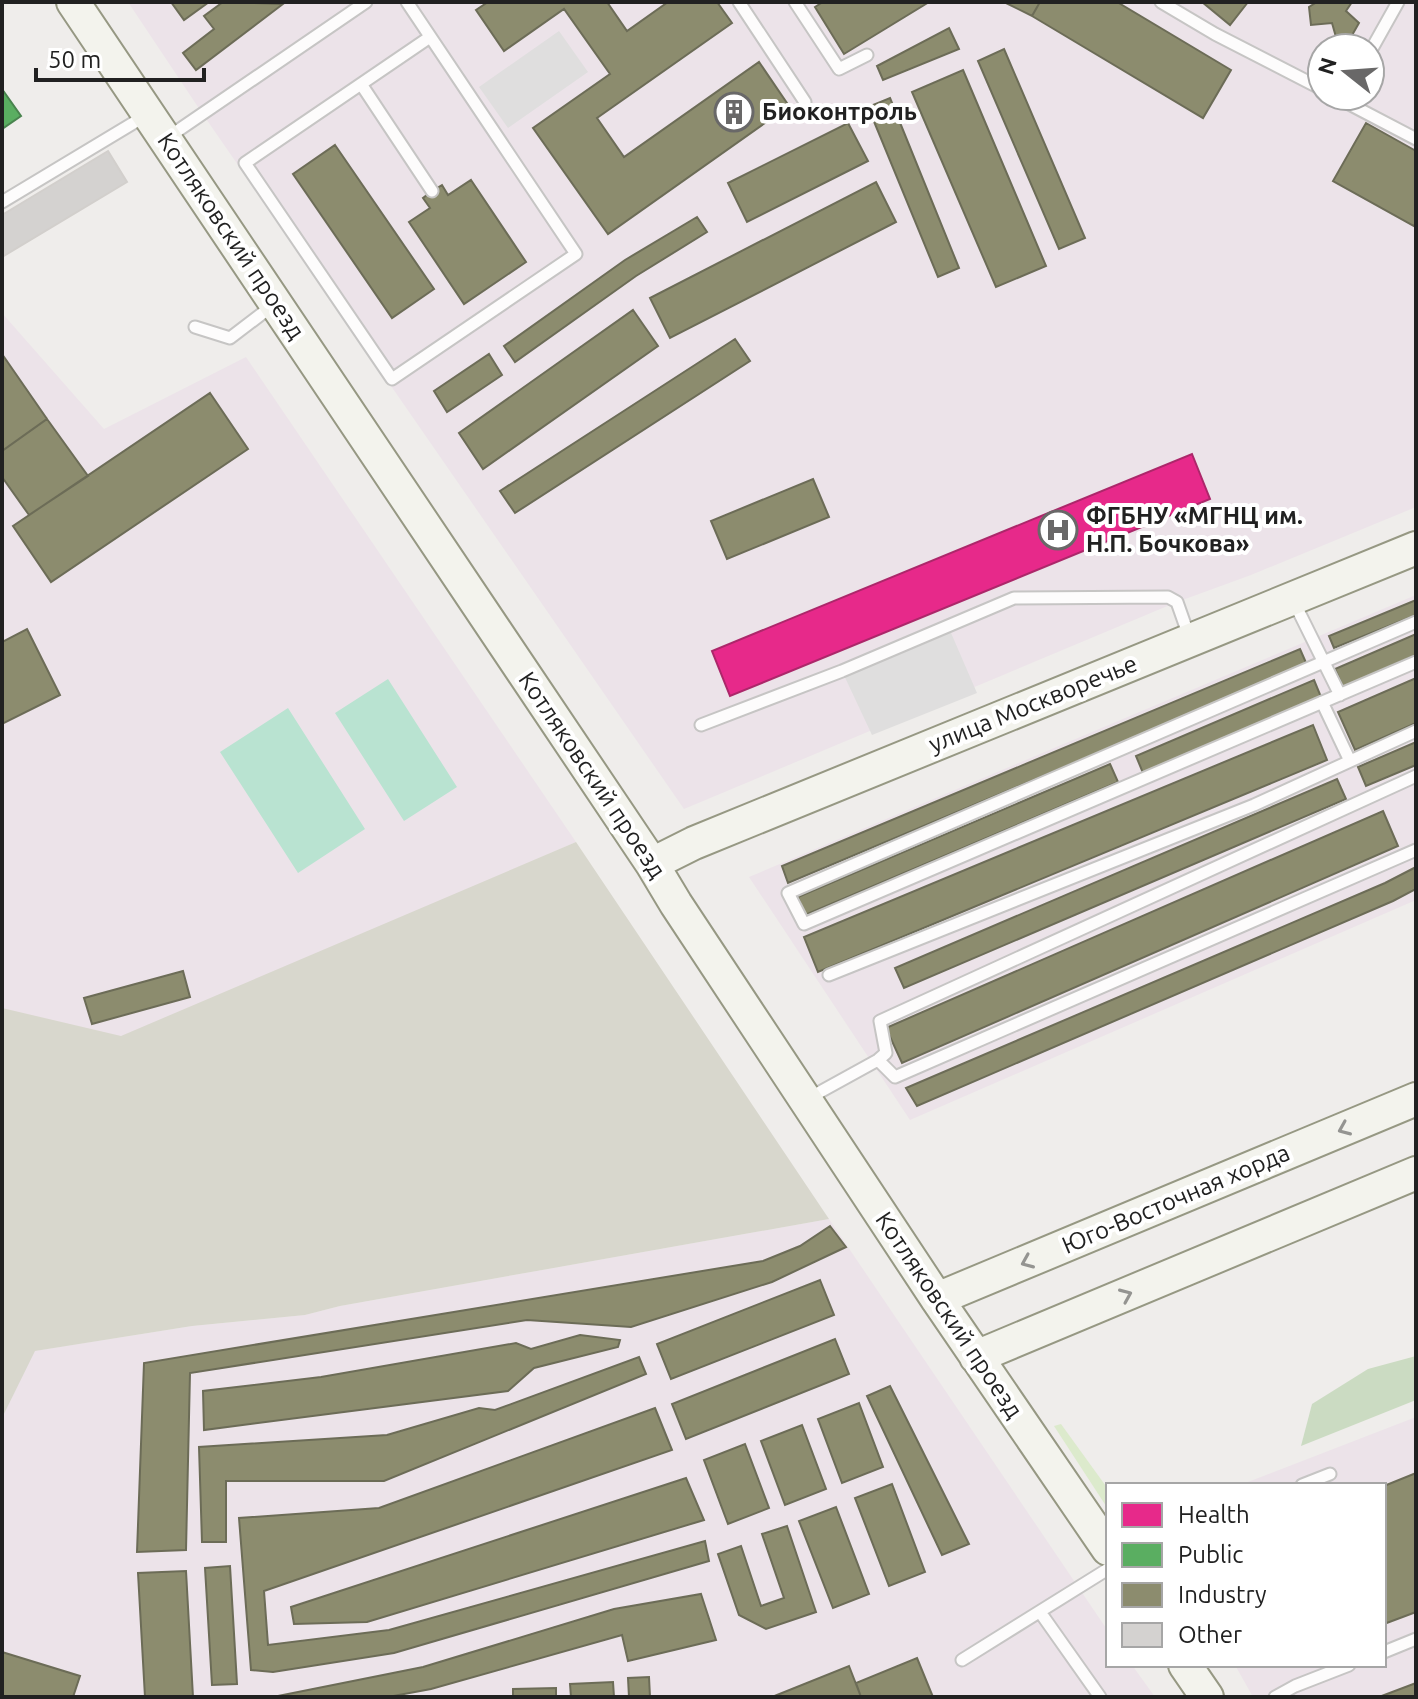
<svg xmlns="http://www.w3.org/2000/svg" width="1418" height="1699" font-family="Ubuntu,sans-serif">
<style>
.industrial{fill:#ece3e9;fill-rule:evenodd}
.construction{fill:#d8d7cd}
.grass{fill:#dceacc}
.forest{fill:#cbdbc2}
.pitch{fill:#b9e3d1}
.parking{fill:#dfdede}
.health{fill:#e7298a;stroke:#ac276a;stroke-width:2}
.public{fill:#5aae61;stroke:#49844e;stroke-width:2}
.industry{fill:#8c8c6e;stroke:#6c6c57;stroke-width:2}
.building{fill:#d4d2d0;stroke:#d2cfcc;stroke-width:2}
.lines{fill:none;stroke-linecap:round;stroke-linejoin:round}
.lane-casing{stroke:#c6c5c4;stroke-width:15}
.secondary-casing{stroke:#969883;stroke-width:36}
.lane{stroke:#fdfcfc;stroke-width:11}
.secondary{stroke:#f3f3ed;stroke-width:32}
.oneway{stroke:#949491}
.labels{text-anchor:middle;stroke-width:8;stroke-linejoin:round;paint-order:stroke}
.poi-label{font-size:24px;font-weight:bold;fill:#212121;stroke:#fff;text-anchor:start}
.street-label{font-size:24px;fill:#212121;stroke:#fff}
</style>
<rect width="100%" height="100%" fill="#efedeb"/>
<path class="industrial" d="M128 2H1416V507L1251 575 1177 602 684 809 202 113ZM1322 48H1370V96H1322Z
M2 313 104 429 246 357 576 842 122 1040 2 1010Z
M1416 595V900L910 1120 749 877Z
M829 1219 1108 1631V1665H1132L1155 1697H2V1418L34 1351 192 1326 305 1315 340 1306Z
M1416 1417V1697H1253L1235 1665H1384V1485H1240Z"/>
<path class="construction" d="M576 842 829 1219 340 1306 305 1315 192 1326 35 1351 2 1418V1008L121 1036Z"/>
<path class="grass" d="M1061 1424 1108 1489V1509L1054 1426Z"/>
<path class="forest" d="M1416 1356V1400L1301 1446 1312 1404 1368 1369Z"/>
<path class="pitch" d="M388 679 457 787 404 821 335 713Z
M288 708 365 829 298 873 220 752Z"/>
<path class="parking" d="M559 31 588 72 508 128 479 87Z
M948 626 977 693 872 735 842 671Z"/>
<path class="health" d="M1192 454 1210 499 730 696 712 651Z"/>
<path class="public" d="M2 89 21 116 2 129Z"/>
<path class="industry" d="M171 2H209L184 20Z
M223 2 283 4 196 70 183 53 214 29 204 16Z
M488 2H607L627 31 668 2H717L732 23 597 118 624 157 759 62 789 106 608 234 533 128 610 74 564 9 504 51 476 10Z
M823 2H929L844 54 815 7Z
M1004 2H1040L1032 16Z
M1040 2H1117L1231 70 1203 118 1032 16Z
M1202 2H1248L1230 25Z
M1317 2H1352L1346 11 1359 23 1351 37H1336L1332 23 1311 25 1309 7Z
M949 28 959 49 883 80 877 66Z
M1004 49 1085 238 1059 249 978 61Z
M963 70 1046 266 996 287 912 92Z
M890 98 959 268 938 277 868 107Z
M848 123 868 161 747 222 728 183Z
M1366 123 1416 151V222L1414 226 1333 181Z
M335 145 434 289 392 318 293 174Z
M471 180 526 262 464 304 409 222 430 208 423 198 432 191 442 185 448 195Z
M876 182 896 222 670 338 650 298Z
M697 217 707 232 636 276 515 362 504 346 625 260Z
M633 310 658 346 483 469 459 433Z
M735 339 750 361 515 513 500 491Z
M2 354 47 419 2 451Z
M489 354 502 375 447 412 434 391Z
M210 393 248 449 51 582 13 526Z
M47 419 88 476 29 515 2 477V451Z
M813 479 829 517 727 559 711 521Z
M1416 600V615L1334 648 1329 636Z
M27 629 60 695 2 724V642Z
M1416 634V655L1343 687 1335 669Z
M1300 649 1307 665 788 883 782 866Z
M1416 678V723L1355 750 1338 712Z
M1314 680 1321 697 1143 773 1136 756Z
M1313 725 1327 760 818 972 804 937Z
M1416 742V765L1366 786 1358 767Z
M1110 764 1118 782 805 915 798 897Z
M1337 779 1346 799 904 988 895 968Z
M1383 811 1398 846 902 1063 886 1028Z
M1416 867V889L1393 901 917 1106 906 1088 1385 883Z
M183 971 190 997 92 1024 84 998Z
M830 1226 846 1247 772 1282 631 1327 527 1320 190 1373 186 1550 137 1552 144 1363 763 1261 800 1246Z
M820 1280 834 1315 671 1379 657 1344Z
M580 1335 620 1340 618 1347 534 1368 508 1391 204 1430 203 1391 321 1377 516 1343 531 1349Z
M835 1339 849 1374 686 1439 672 1404Z
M639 1357 646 1374 384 1481H226V1542H202L199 1447 387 1435 479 1408 495 1410Z
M890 1386 969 1544 942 1555 867 1396Z
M859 1403 883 1467 842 1483 818 1419Z
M655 1408 672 1450 264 1591 268 1645 389 1630 705 1541 709 1561 394 1653 273 1672 251 1670 239 1518 379 1508Z
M802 1425 826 1489 785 1505 761 1441Z
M745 1444 769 1508 728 1524 704 1460Z
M1416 1473V1612L1384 1624V1486Z
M686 1478 704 1520 367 1622 294 1624 291 1607Z
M892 1484 925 1572 889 1586 855 1498Z
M836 1507 869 1594 833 1608 799 1521Z
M787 1526 816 1612 766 1629 739 1615 718 1554 741 1546 761 1606 784 1598 762 1534Z
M230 1566 237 1684 212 1685 205 1568Z
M186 1571 193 1697H145L138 1573Z
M701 1594 716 1640 628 1661 622 1635 431 1689 388 1697H273L423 1667 614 1609Z
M2 1652 80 1676 73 1697H2Z
M917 1658 933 1697H861L856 1683Z
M849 1666 861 1697H772Z
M649 1677 650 1697H629L628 1678Z
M613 1682 614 1697H571L570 1684Z
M1416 1683V1697H1379Z
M556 1688V1697H513V1689Z"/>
<path class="building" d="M108 151 127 182 2 257V215Z"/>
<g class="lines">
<g class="lane-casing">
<path id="lane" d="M407 2C463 86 520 170 576 254L392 379 245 163 430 37
M739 2 805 102
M795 2 839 69 867 55
M1161 2 1215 34 1322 89
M1370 52 1398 2
M361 84 432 191
M1334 96 1416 139
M167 138 366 2
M2 202 145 116
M195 327 230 338 272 306
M1293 600 1340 695
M1416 622 788 893 804 924 1416 662
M1322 702 1350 761
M701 725 842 671 1014 598 1168 597 1177 602 1190 639
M829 975 1254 805 1416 731
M878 1060 895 1077 1416 850
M809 1098 878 1060 886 1053 880 1021 1416 776
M1302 1485 1330 1474
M1040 1612 1100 1697
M1384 1652 1416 1639
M962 1660 1108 1569
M1275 1697 1295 1686 1349 1665"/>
</g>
<g class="secondary-casing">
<path id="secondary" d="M73 2 652 864 676 904 937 1299 1108 1549
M652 864 694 843 1416 548
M937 1299 1416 1099
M976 1357 1416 1173
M1185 1665 1207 1697"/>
</g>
<use href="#lane" class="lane"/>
<use href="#secondary" class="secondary"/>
</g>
<defs><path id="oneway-chevron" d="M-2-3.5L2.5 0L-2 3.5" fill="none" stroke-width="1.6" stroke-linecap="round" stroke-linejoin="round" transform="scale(2)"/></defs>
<g class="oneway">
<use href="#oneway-chevron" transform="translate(1344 1129) rotate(157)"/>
<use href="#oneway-chevron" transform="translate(1027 1262) rotate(157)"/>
<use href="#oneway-chevron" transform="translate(1126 1295) rotate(-23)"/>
</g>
<defs>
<g id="building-ring" transform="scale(2)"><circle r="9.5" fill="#fff" stroke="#696868" stroke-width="1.5"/><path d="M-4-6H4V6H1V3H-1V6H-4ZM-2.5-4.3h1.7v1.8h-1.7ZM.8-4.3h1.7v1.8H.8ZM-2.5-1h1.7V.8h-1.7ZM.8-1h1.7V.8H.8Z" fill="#696868"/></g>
<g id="hospital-ring" transform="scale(2)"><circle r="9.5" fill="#fff" stroke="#696868" stroke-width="1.5"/><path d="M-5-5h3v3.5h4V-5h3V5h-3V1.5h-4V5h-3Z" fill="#696868"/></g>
</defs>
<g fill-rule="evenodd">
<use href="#building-ring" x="734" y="112"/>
<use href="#hospital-ring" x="1058" y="530"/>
</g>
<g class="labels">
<g class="poi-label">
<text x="762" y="120">Биоконтроль</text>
<text x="1086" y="524">ФГБНУ «МГНЦ им.<tspan x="1086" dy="28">Н.П. Бочкова»</tspan></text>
</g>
<g class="street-label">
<text transform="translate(231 236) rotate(56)" y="8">Котляковский проезд</text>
<text transform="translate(1033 704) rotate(-22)" y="8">улица Москворечье</text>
<text transform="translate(592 775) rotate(56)" y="8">Котляковский проезд</text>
<text transform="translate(1176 1199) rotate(-23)" y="8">Юго-Восточная хорда</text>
<text transform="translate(949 1315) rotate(56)" y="8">Котляковский проезд</text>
</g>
</g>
<rect width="1418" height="1699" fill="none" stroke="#212121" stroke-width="8"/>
<rect x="1106" y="1483" width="280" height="184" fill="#ffffff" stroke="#a6a6a6" stroke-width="2"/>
<rect x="1122" y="1503" width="40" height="24" fill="#e7298a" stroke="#a6a6a6" stroke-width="2"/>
<text x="1178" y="1523" font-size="24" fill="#212121">Health</text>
<rect x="1122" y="1543" width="40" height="24" fill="#5aae61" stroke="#a6a6a6" stroke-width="2"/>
<text x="1178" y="1563" font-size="24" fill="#212121">Public</text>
<rect x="1122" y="1583" width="40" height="24" fill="#8c8c6e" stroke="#a6a6a6" stroke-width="2"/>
<text x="1178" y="1603" font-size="24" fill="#212121">Industry</text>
<rect x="1122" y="1623" width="40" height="24" fill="#d4d2d0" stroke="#a6a6a6" stroke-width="2"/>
<text x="1178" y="1643" font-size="24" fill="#212121">Other</text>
<g transform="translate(1346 72) rotate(287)"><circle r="38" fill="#ffffff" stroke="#a6a6a6" stroke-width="2"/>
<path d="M0-6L14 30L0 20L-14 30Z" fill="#696868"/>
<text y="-12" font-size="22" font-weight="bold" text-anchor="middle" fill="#212121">N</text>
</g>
<path d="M36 68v12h168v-12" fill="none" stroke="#212121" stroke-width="4"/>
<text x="48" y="68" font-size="24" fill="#212121" stroke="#ffffff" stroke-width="6" paint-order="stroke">50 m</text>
</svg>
